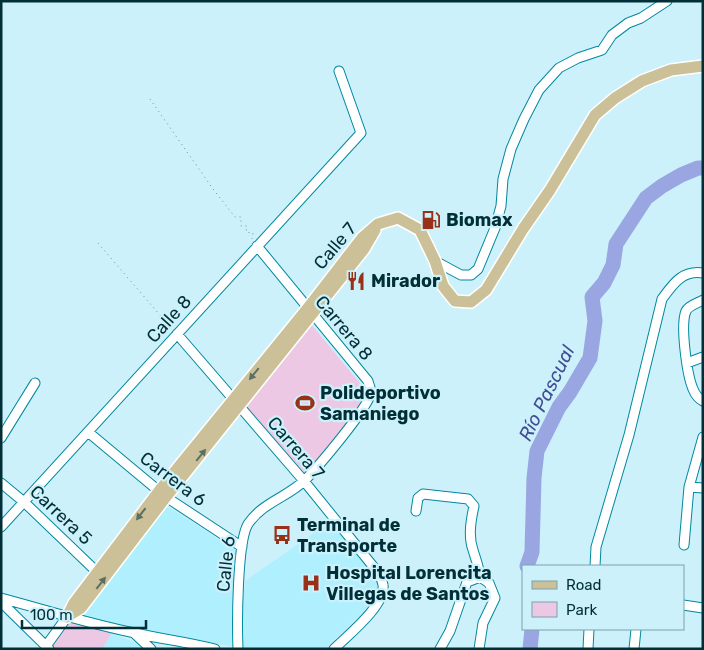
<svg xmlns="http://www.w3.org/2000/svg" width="704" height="650" font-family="Rubik,sans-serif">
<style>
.built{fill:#afeffe}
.green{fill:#edc8e4}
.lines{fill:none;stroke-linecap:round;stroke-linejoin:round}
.river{stroke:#99a6e2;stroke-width:15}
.minor-casing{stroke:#00889e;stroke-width:11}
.major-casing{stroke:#fff;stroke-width:14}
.path{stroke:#669099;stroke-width:1;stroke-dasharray:1 4;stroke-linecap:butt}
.minor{stroke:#fff;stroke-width:9}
.major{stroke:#cbc097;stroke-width:11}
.oneway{fill:#5b7063}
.labels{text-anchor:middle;stroke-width:4.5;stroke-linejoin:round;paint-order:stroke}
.poi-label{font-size:18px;font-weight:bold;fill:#002f38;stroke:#ccf1fb;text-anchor:start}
.street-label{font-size:18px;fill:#002f38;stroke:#ccf1fb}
.water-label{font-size:19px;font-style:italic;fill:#424d95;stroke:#ccf1fb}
</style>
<rect width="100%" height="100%" fill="#ccf1fb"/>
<path class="built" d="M164 504 237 551 234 647 79 616Z
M331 521 375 576 379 586 372 603 325 649 242 648 241 621 245 581Z
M112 633 144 646 148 649H102Z"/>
<path class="green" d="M311 324 364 388V399L358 410 305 476 245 407Z
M69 620 112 633 102 649H53L50 646Z"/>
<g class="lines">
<path class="river" d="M527 566 532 552 534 478 537 451 559 407 570 392 590 358 595 321 592 297 604 283 613 265 616 244 646 198 662 186 681 175 698 168H703
M530 649 532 629"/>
<g class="minor-casing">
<path id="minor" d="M435 261 461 275H471L478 269 495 228 501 206 503 179 511 149 524 119 539 90 559 68 578 58 602 50 612 35 628 23 641 18 667 1
M703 300C698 303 689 305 686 311 680 325 687 375 693 389 695 394 699 399 703 401
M177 334 304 481 372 565C377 571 382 577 383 585 386 605 348 635 334 649
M687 363 703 357
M88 432 166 497 242 547
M1 438 35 383
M1 483 24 502 97 572
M689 487 703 488
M416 511 418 498 423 494 468 499 474 506C471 520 468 536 473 550 476 560 479 567 480 577
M1 527 361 133 339 71
M684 545 689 487 703 437
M595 566 596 547 629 435 662 299C673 284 682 270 703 273
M1 598C46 610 90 624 135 633 162 639 188 642 215 649
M1 602 49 649
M683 605 703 608
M135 634 151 649
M46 646 67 617
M238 649C237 625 237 542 248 524 263 502 288 497 305 480 317 468 370 406 371 392 371 389 369 385 368 381L257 246
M440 649 450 631 467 582 480 577
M479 649 483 623 495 598 489 583 480 577
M588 649 589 629
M634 649 636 629"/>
</g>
<g class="major-casing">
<path id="major" d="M68 616 81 608 166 497 364 249 375 230
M67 617 74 603 159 491 307 309 362 238 378 224 398 218 420 230 435 261 443 286 455 301 471 302 486 290 523 229 550 190 595 115 615 98 642 81 671 70 703 66"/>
</g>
<path class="path" d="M150 99 213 189 235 217H241V226H247L246 232 253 233 252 239
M98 243 171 328"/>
<use href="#minor" class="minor"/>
<use href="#major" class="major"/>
</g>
<defs><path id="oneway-solid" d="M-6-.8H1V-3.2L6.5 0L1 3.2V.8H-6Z" transform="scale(1.25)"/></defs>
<g class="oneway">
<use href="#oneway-solid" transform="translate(254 374) rotate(129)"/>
<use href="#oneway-solid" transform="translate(201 455) rotate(-51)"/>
<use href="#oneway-solid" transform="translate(141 514) rotate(128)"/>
<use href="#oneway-solid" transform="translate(101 583) rotate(-52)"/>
</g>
<defs>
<g id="fuel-bare" transform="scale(1.5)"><path d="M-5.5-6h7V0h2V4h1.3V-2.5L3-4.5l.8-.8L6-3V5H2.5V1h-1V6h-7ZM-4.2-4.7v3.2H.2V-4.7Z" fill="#993018" stroke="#ccf1fb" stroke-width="2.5" paint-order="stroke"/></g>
<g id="restaurant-bare" transform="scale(1.5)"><path d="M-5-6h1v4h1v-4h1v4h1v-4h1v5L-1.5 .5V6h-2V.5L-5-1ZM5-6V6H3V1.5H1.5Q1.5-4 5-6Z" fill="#993018" stroke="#ccf1fb" stroke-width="2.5" paint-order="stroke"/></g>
<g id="stadium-bare" transform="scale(1.5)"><path d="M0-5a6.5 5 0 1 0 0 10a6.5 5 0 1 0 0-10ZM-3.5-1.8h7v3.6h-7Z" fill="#993018" stroke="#ccf1fb" stroke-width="2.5" paint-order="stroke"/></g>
<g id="bus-bare" transform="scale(1.5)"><path d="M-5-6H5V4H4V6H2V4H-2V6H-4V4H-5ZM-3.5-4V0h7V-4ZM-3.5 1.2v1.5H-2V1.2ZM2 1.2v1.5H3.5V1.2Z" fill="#993018" stroke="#ccf1fb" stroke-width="2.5" paint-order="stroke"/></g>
<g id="hospital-bare" transform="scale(1.5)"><path d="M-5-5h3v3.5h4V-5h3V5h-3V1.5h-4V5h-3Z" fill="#993018" stroke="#ccf1fb" stroke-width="2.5" paint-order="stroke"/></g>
</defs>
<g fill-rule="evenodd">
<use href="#fuel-bare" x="431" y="220"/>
<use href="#restaurant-bare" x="356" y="281"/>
<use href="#stadium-bare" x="305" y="403"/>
<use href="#bus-bare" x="282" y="535"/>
<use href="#hospital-bare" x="311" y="583"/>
</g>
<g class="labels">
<g class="poi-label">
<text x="446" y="226">Biomax</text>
<text x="371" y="287">Mirador</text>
<text x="320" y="399">Polideportivo<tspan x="320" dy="21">Samaniego</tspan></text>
<text x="297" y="531">Terminal de<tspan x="297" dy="21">Transporte</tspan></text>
<text x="326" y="579">Hospital Lorencita<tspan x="326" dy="21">Villegas de Santos</tspan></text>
</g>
<g class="street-label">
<text transform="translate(335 246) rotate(-50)" y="6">Calle 7</text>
<text transform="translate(169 319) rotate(-48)" y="6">Calle 8</text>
<text transform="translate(344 328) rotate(50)" y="6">Carrera 8</text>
<text transform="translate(296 448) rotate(49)" y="6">Carrera 7</text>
<text transform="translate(173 479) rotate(37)" y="6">Carrera 6</text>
<text transform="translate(61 515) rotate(43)" y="6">Carrera 5</text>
<text transform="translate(226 564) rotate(-84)" y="6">Calle 6</text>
</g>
<g class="water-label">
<text transform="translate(546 393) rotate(-64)" y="7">Río Pascual</text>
</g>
</g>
<rect width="704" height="650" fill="none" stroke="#002f38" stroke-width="5"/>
<rect x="522" y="565" width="162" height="65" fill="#ccf1fb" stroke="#7aa3ad"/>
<rect x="532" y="581" width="25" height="8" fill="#cbc097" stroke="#7aa3ad"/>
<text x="566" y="590" font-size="15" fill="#002f38">Road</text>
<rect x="532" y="602" width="25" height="15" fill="#edc8e4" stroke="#7aa3ad"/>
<text x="566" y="615" font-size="15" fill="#002f38">Park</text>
<path d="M22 620v8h124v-8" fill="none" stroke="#002f38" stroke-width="2.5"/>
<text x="30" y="620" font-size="15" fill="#002f38" stroke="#ccf1fb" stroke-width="4" paint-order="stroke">100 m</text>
</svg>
